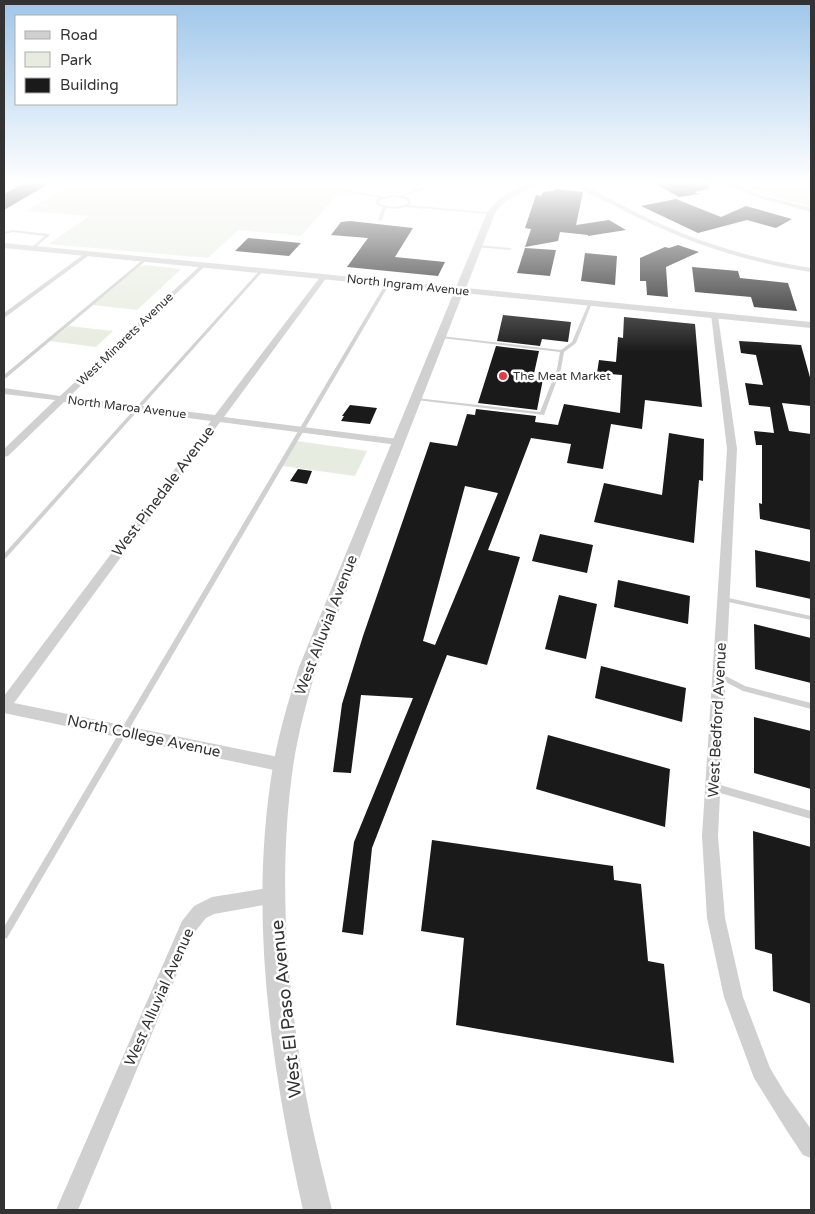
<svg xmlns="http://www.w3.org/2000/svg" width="815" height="1214" font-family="'Varela Round',sans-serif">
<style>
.green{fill:#e6ecdf}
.building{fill:#1a1a1a;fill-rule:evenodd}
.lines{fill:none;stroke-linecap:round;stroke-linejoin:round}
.service{fill:#d0d0d0;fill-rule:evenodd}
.minor{fill:#d0d0d0;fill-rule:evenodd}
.tertiary{fill:#d0d0d0;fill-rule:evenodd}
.poi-dot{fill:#e63946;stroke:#fff;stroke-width:2}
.labels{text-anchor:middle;stroke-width:5;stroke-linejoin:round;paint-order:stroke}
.far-street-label{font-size:12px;fill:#333;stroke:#fff}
.far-poi-label{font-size:12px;fill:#333;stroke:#fff;text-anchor:start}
.street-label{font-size:15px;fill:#333;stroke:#fff}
.near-street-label{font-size:18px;fill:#333;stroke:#fff}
</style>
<rect width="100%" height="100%" fill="#fff"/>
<path class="green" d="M75 182H327L351 191 337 195 301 236 238 230 208 258 49 244 89 216 26 211Z
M734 182H811V207L764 194Z
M146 265 181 269 137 310 93 305 140 266Z
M69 326 113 331 96 347 50 341Z
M297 441 367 451 355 476 283 466Z"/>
<path class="building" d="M26 182H52L4 210V194Z
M652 182H708L709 189 694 192 699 194 679 197Z
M555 189 583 192 576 225 609 220 626 230 588 236V235L560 232 558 241 525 247 531 229 525 228 536 195 541 196 543 192 554 191Z
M676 199 721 217 746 206 792 219 776 228 747 220 698 233 641 206Z
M350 221 413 228 395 257 445 262 438 276 347 267 368 238 331 235 341 222Z
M248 238 301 243 289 256 235 251Z
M678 245 699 252 666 267 668 297 647 295 646 281H640V258L665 247 669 248Z
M525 248 556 250 550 276 517 273Z
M585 253 617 256 615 285 581 281Z
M692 267 738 271 740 278 788 283 797 311 754 307 751 297 695 292Z
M503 315 571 322 568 342 542 339 540 346 497 341Z
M624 317 695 324 702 407 645 400 642 429 611 424 603 469 567 463 571 444 531 438 488 550 520 557 487 665 447 655 372 848 363 935 342 932 354 842 413 698 361 695 351 773 333 772 342 704 363 636 430 442 457 446 467 414 475 415 476 409 536 416 535 422 558 425 564 404 620 413 622 375 597 373 599 360 616 362 618 337 623 338ZM465 486 498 493 435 645 423 641Z
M739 341 801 345 811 381V406L782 403 789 431 811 434V530L760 519 759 503 762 504V445H756L754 431 774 433 770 407 749 405 745 383 763 385 756 355 741 353Z
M496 346 539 351 533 378 543 379 537 410 478 403Z
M350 405 377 408 370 424 341 421 344 416H342Z
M669 433 704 439 703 481 699 480 694 543 594 522 604 483 662 495Z
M298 469 312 471 307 484 290 481Z
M540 534 593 545 587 573 532 561Z
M755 550 811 562V599L756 587Z
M618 580 690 596 688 624 614 607Z
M559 595 597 604 586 659 545 649Z
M754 624 811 638V683L755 669Z
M601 666 686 688 682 722 595 698Z
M754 717 811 731V789L754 773Z
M548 735 670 769 665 827 536 789Z
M753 831 811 847V1004L773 991 772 954 755 949Z
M432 840 613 866 614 880 641 884 648 961 664 964 674 1063 456 1025 464 938 421 931Z"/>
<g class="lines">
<path class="service" d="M334 183 352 191 382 196 383 197 393 195 399 196 435 183 436 185 402 196 408 197 411 203 408 205 492 213 491 214 405 207 397 209 386 208 382 220 380 221 378 220 383 207 378 205 375 202 378 198H381L350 193 333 185ZM393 197 406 199 408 203C398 208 388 209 378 202L380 200Z
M13 230 48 234 50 235 33 249 31 248 32 247 45 236 13 232 4 234V232Z
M477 245 510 248 512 249 510 250 476 247 475 246Z
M145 258 148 259 6 378H4V375Z
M260 270 263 271 6 558 4 559V554Z
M388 282 390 283 7 938 4 939V927L386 283Z
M589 302 592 303 576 343 564 352 561 369 544 415 416 400 414 399 416 398 540 412 557 369 560 352 441 338 439 337 441 336 561 350 572 342Z
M722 597H724L811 616V620L724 601 721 599Z
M720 673 745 686 811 703V709L743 691 718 678 717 676 718 674Z
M713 783 811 811V819L713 791 710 790 709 787 710 784Z"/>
<path class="minor" d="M571 182H578C623 206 669 231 718 246 748 256 780 263 811 268V272C742 262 677 239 615 206 601 199 584 192 571 182Z
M721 182H729L760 195 811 208V212L756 197Z
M87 252 92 253 4 318V313Z
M203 263 206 265 205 266 69 397 215 415 321 276 323 275 327 277 224 417 398 439 403 442 398 445 220 422 14 703 283 758 288 760 291 765 288 770 283 772 4 713V696L211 421 64 402 8 456 4 457V449L55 400 4 394V388L60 396Z
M711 314 718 316 737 449 718 836 725 918 743 997 770 1068 785 1093 811 1129V1158L803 1155 787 1131 754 1078 724 997 707 918 702 836 727 449Z
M275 887 281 890 284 896 281 902 214 914 206 918 194 933 78 1210H56L182 921 194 906 212 897Z"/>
<path class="tertiary" d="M532 182H542C526 193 507 195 495 213L466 288 811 322V328L463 293 317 667C307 700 298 733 293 767 278 871 286 981 304 1084 311 1126 322 1168 332 1210H303C271 1066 248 914 273 766 279 732 289 699 299 667L454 292 4 248V243L456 287 487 213C498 197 513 189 532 182Z"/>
</g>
<linearGradient id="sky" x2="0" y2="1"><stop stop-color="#9ec6ea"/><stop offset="0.52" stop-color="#fff"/><stop offset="1" stop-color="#fff" stop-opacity="0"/></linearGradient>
<rect width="815" height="352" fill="url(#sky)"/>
<circle class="poi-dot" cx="503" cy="376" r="5"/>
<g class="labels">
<g class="far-street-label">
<text transform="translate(408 285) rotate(6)" y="4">North Ingram Avenue</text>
<text transform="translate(125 339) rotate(-44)" y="4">West Minarets Avenue</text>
<text transform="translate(127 407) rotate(7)" y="4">North Maroa Avenue</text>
</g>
<g class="far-poi-label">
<text x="513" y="380">The Meat Market</text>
</g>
<g class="street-label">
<text transform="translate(163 491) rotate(-53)" y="5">West Pinedale Avenue</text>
<text transform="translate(326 625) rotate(-69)" y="5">West Alluvial Avenue</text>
<text transform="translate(717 720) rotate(-87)" y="5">West Bedford Avenue</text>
<text transform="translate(144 736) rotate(12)" y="5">North College Avenue</text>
<text transform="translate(159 997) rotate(-66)" y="5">West Alluvial Avenue</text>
</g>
<g class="near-street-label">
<text transform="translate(286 1009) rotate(-96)" y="6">West El Paso Avenue</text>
</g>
</g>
<rect width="815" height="1214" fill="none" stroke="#333333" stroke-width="10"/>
<rect x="15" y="15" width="162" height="90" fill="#ffffff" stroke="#adadad"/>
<rect x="25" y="31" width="25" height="8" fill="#d0d0d0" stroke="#adadad"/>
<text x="60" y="40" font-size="15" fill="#333333">Road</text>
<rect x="25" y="52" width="25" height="15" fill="#e6ecdf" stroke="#adadad"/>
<text x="60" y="65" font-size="15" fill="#333333">Park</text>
<rect x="25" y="78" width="25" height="15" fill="#1a1a1a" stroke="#adadad"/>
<text x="60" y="90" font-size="15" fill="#333333">Building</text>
</svg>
